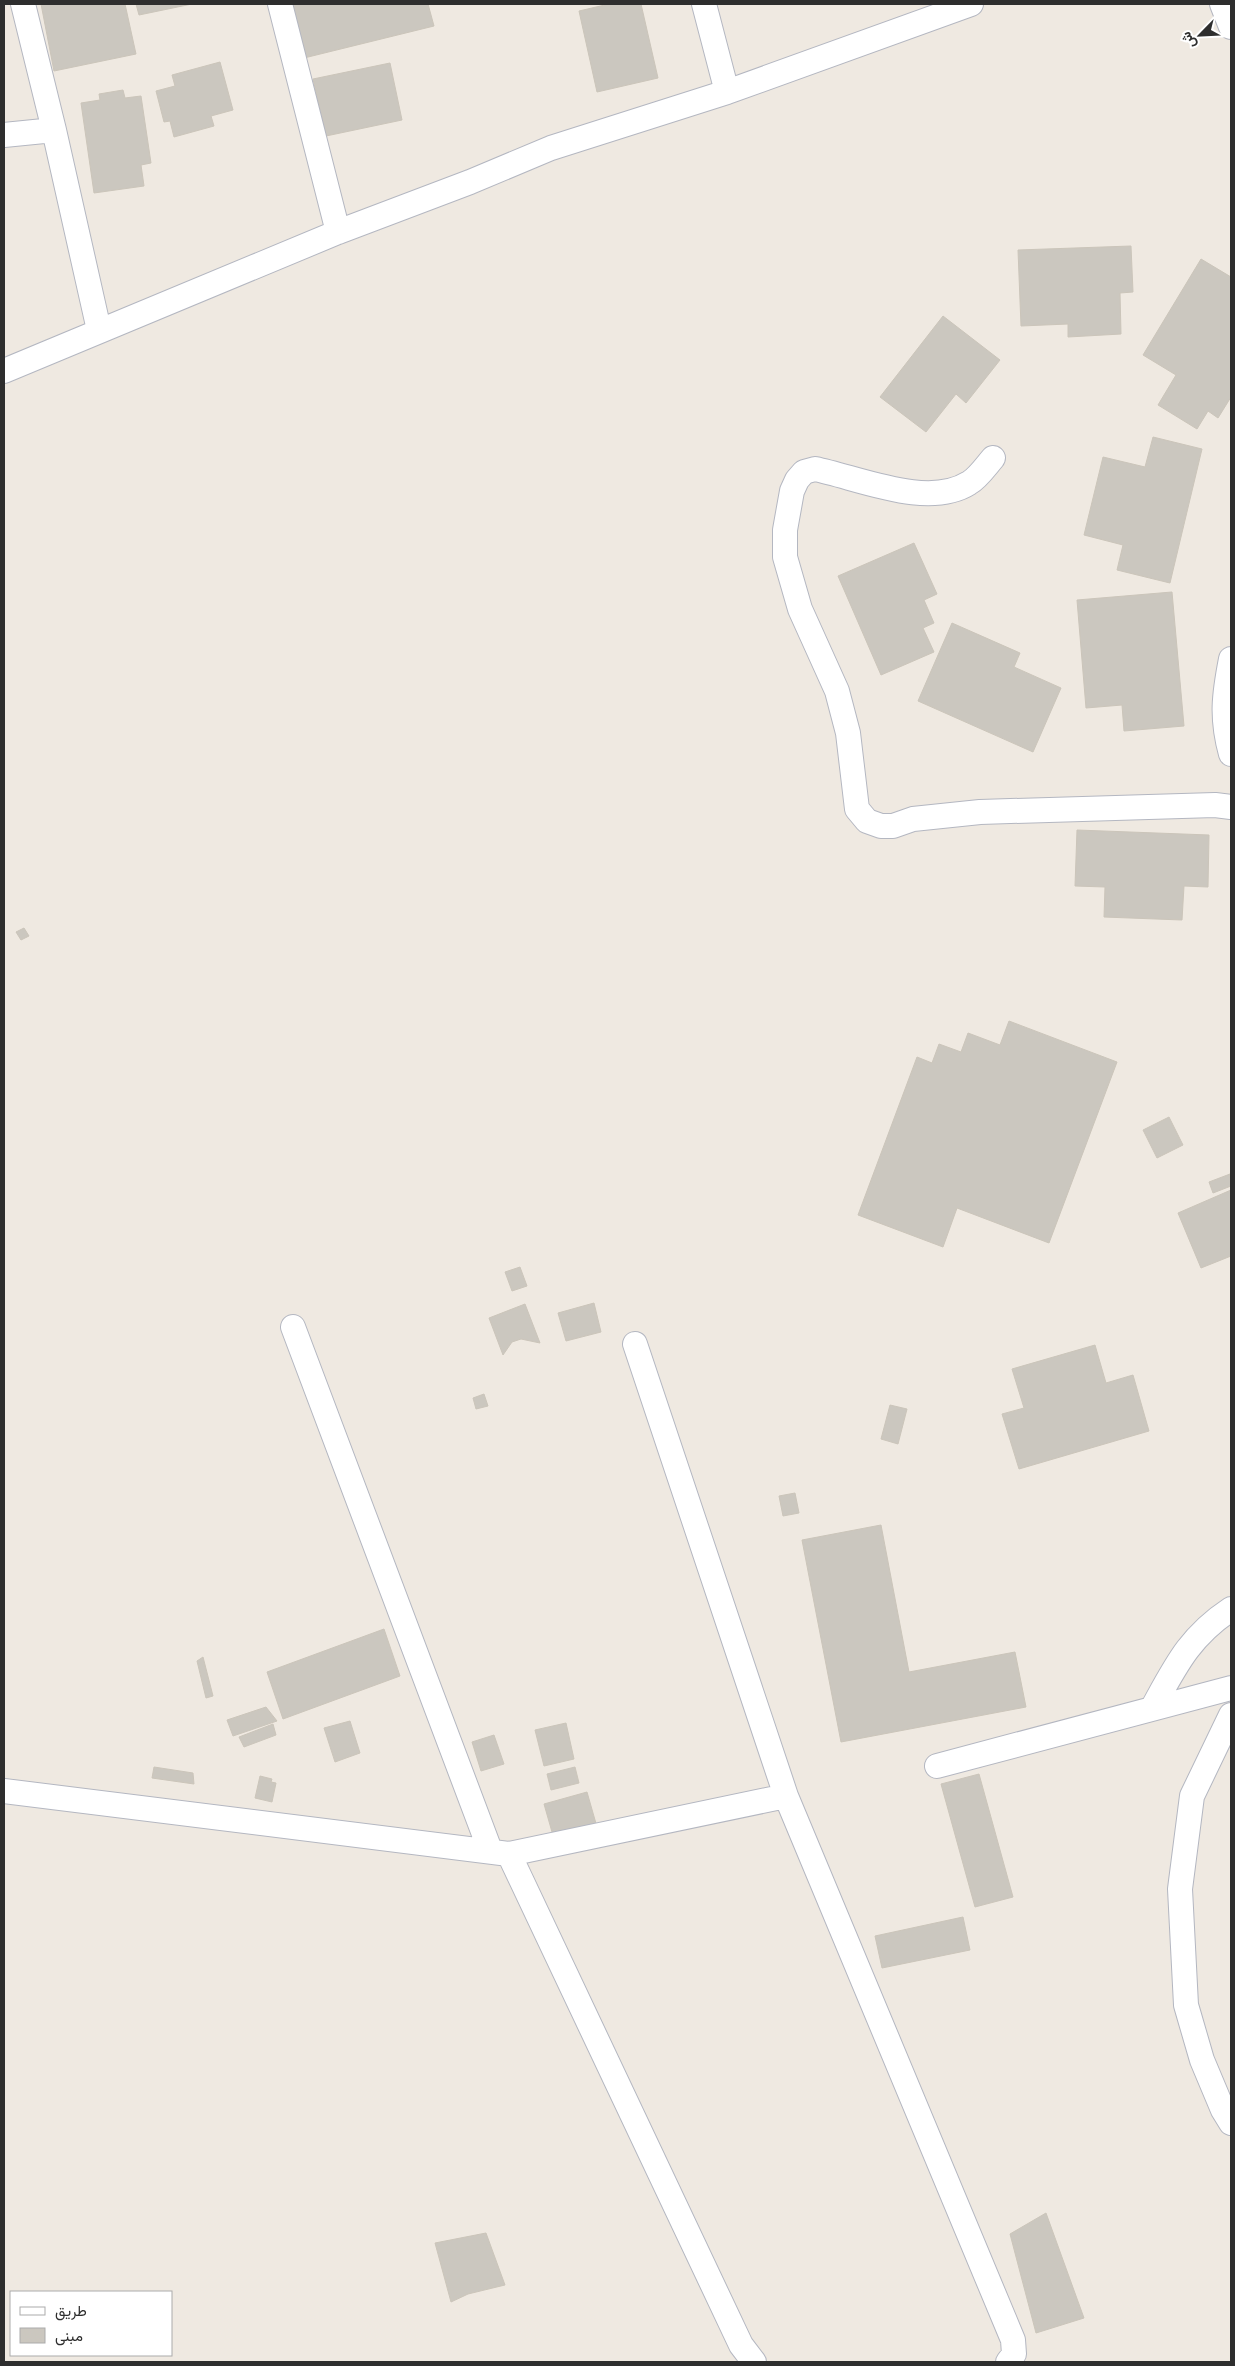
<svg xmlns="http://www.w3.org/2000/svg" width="1235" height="2366" font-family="Figtree,Vazirmatn,sans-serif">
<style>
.building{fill:#cbc7bf;stroke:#cbc5ba}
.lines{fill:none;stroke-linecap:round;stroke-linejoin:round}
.minor-casing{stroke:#b4b7c1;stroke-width:26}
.minor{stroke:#fff;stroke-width:24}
</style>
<rect width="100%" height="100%" fill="#efe9e1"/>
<path class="building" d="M41 4H125L136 54 54 71Z
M136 4H192L139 15Z
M291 4H428L434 26 304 58Z
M609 4H641L658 78 597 92 579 11Z
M220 62 233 110 211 116 214 126 174 137 170 121 164 122 156 91 175 86 172 75Z
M390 63 402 120 326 136 313 79Z
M123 90 125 98 141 96 151 163 141 165 144 186 94 193 81 103 100 100 99 94Z
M1131 246 1133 292 1120 293 1121 334 1068 337V324L1021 326 1018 250Z
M1201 259 1231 277V397L1218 418 1208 411 1197 429 1158 405 1176 375 1143 355Z
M943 316 1000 360 966 403 956 394 926 432 880 397Z
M1153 437 1202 449 1170 583 1117 570 1123 545 1084 535 1103 457 1145 467Z
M914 543 937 594 924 600 934 623 923 628 934 652 881 675 838 576Z
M1172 592 1184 726 1124 731 1122 705 1086 708 1077 600Z
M952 623 1020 653 1014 667 1061 688 1033 752 918 701Z
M1077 830 1209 835 1208 887 1184 886 1182 920 1104 917 1105 887 1075 886Z
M24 928 29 936 21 940 16 932Z
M1009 1021 1117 1062 1049 1243 957 1208 943 1247 858 1215 917 1057 932 1063 939 1044 961 1052 968 1033 1000 1045Z
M1169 1117 1183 1145 1157 1158 1143 1130Z
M1230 1174 1231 1186 1213 1193 1209 1182Z
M1231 1190V1256L1201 1268 1178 1213Z
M520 1267 527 1286 512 1291 505 1272Z
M594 1303 601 1332 566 1341 558 1313Z
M525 1304 540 1343 521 1339 512 1342 503 1355 489 1318Z
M1095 1345 1106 1383 1133 1375 1149 1431 1019 1469 1002 1414 1024 1408 1012 1369Z
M484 1394 488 1406 476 1409 473 1398Z
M890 1405 907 1409 898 1444 881 1439Z
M795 1493 799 1513 783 1516 779 1496Z
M881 1525 909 1672 1015 1652 1026 1707 841 1742 802 1540Z
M384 1629 400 1676 283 1719 267 1672Z
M203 1657 213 1696 206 1698 197 1661Z
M266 1707 277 1721 233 1736 227 1720Z
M350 1721 360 1753 335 1762 324 1728Z
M566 1723 574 1759 544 1766 535 1730Z
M273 1724 276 1735 244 1747 239 1737Z
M494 1735 504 1764 481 1771 472 1742Z
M154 1767 193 1773 194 1784 152 1778Z
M575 1767 579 1783 551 1790 547 1774Z
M979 1774 1013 1897 975 1907 941 1784Z
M260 1776 272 1779 271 1782 276 1783 272 1802 255 1798Z
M587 1792 597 1827 554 1839 544 1804Z
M963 1917 970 1950 882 1968 875 1936Z
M1046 2213 1084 2318 1036 2333 1010 2234Z
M486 2233 505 2285 468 2294 451 2302 435 2243Z"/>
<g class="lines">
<g class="minor-casing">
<path id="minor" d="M23 4 54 130 99 330
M280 4 338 232
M704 4 727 92
M1222 4 1231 27
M4 135 54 130
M4 371 338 232 470 182 551 148 727 92 971 4
M993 458C986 466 978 478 969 483 928 509 859 478 815 469L804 472 797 480 792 491 785 530V557L800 609 837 691 848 733 857 809 867 821 881 826H893L913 819 980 812 1215 805 1231 807
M1231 659C1224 695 1221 718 1231 754
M293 1327 490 1850
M1153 1707C1176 1665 1190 1636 1231 1609
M1231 1715 1192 1796 1180 1889 1186 2005 1202 2060 1223 2110 1231 2123
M937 1766 1231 1688
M4 1791 509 1854 786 1796 635 1344
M786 1796 1013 2340 1014 2354 1008 2362
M509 1854 741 2345 754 2362"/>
</g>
<use href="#minor" class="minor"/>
</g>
<rect width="1235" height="2366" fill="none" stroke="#2e2e2e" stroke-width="10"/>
<rect x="10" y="2291" width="162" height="65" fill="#ffffff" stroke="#ababab"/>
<rect x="20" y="2307" width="25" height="8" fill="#ffffff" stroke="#ababab"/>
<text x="55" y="2316" font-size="15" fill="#2e2e2e">طريق</text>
<rect x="20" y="2328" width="25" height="15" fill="#cbc7bf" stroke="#ababab"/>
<text x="55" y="2341" font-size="15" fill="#2e2e2e">مبنى</text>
<g transform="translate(1200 35) rotate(246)" stroke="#ffffff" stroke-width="4" paint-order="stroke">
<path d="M0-4L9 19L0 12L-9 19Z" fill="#2e2e2e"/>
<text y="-8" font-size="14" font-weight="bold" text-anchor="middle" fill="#2e2e2e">ش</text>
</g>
</svg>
